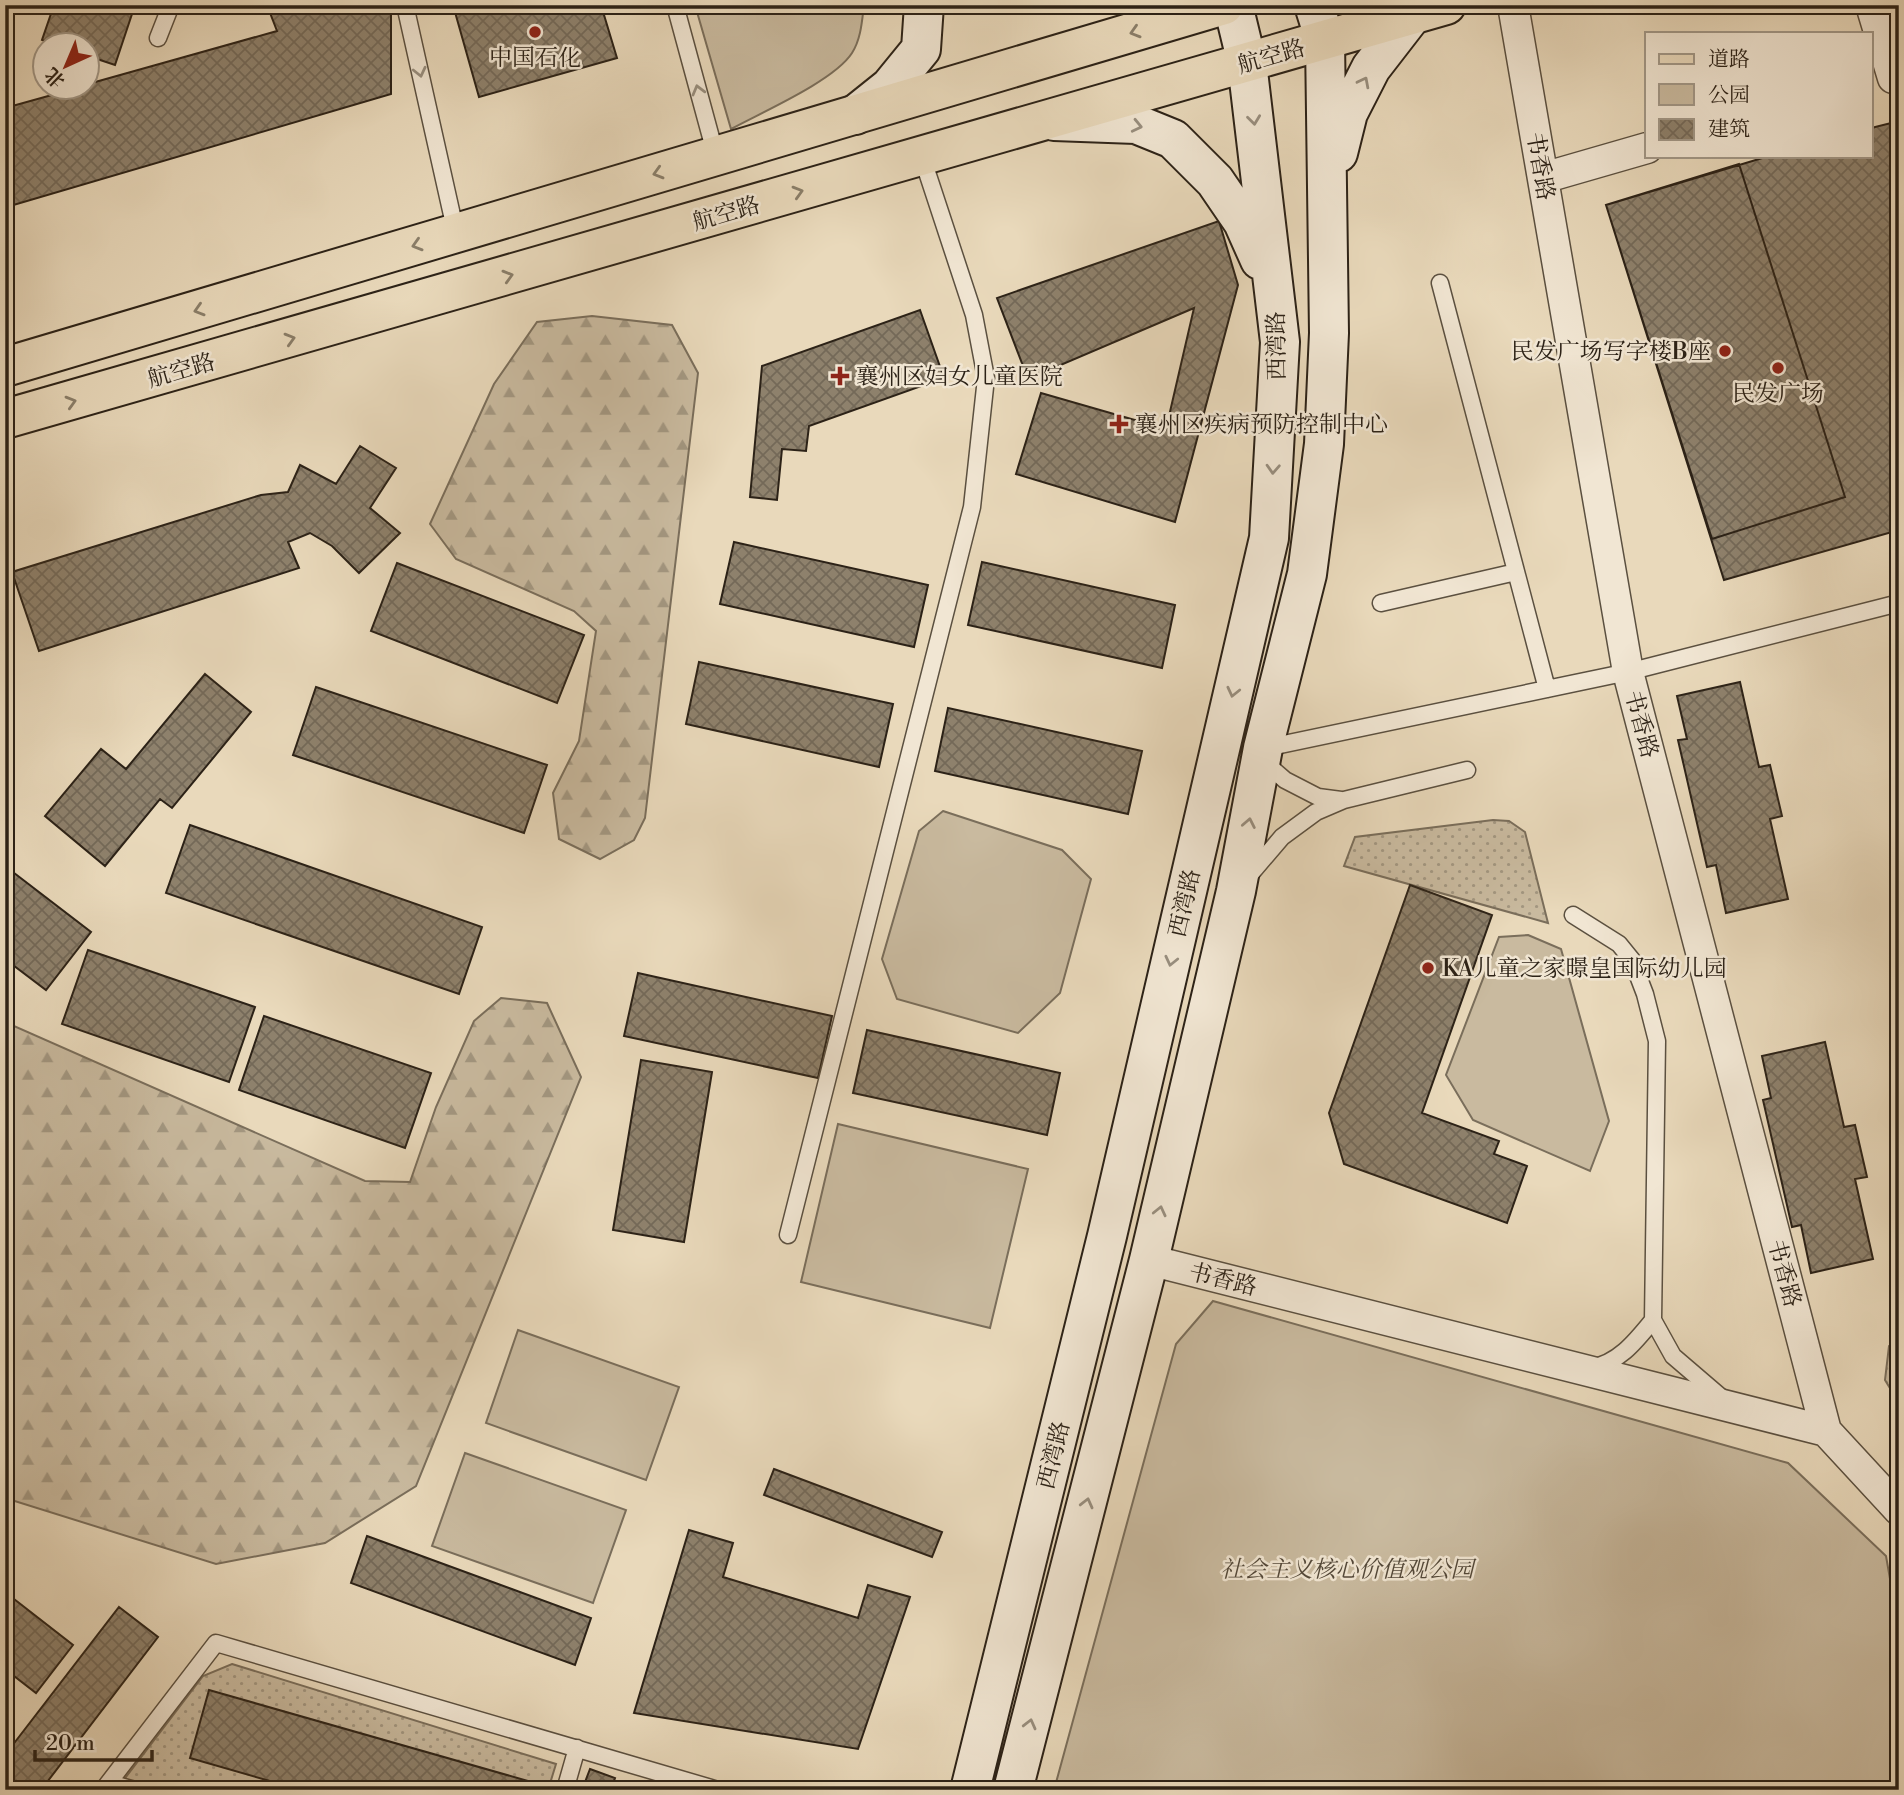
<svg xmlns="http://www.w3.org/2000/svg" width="1904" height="1795" font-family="'Libre Bodoni','Noto Serif SC',serif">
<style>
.grass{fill:url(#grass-dots);stroke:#7a6e5b;stroke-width:2}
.forest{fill:url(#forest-firs);stroke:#7a6e5b;stroke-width:2}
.park{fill:#c9ba9f;stroke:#7a6e5b;stroke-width:2}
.building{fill:url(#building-cross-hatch);stroke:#2c2217;stroke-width:2}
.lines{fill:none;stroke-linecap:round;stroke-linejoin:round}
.lane-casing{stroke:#5b5040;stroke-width:19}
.street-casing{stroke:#5b5040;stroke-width:33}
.secondary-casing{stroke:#2c2217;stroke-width:42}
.primary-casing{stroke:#2c2217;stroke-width:42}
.lane{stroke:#f1e6d3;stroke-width:16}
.street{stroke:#f1e6d3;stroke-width:30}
.secondary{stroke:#f1e6d3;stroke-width:38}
.primary{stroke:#e9d9bb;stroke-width:38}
.oneway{stroke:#8a7e69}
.oneway2{stroke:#988e7e}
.poi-dot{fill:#8f2418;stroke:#f1e6d3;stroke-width:2.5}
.labels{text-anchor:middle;stroke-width:5;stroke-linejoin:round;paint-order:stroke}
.street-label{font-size:23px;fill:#2c2217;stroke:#f1e6d3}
.poi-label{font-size:23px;fill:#2c2217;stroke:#f1e6d3;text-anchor:start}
.park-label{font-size:23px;font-style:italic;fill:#534839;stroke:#f1e6d3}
</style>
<defs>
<pattern id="grass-dots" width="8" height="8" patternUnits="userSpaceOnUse" patternTransform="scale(1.75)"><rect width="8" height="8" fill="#c9ba9f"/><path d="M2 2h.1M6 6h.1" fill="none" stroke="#a39781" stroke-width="1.8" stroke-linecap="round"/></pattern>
<pattern id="forest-firs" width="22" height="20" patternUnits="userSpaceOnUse" patternTransform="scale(1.75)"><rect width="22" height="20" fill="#c9ba9f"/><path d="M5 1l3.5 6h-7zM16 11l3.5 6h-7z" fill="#a39781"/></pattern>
<pattern id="building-cross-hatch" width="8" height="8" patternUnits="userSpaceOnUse" patternTransform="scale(1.75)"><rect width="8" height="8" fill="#8e816c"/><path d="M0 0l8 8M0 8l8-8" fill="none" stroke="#746958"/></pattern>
</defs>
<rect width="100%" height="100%" fill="#e9d9bb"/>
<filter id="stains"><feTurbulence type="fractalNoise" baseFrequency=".00286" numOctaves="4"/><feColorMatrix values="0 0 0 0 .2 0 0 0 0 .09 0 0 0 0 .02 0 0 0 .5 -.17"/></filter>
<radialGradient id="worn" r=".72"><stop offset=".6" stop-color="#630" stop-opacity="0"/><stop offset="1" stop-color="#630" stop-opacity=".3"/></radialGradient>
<path class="grass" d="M1493 820 1509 821 1525 832 1548 923 1344 866 1355 837Z
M1899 1339V1403L1885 1380 1889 1346Z
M232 1664 556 1764 548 1790H116L203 1676Z"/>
<path class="forest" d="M592 316 672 325 698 373 645 818 634 840 600 859 559 839 553 793 579 741 596 631 574 611 456 559 430 524 494 384 537 322Z
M501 998 547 1003 581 1077 416 1486 325 1543 216 1564 5 1498V1022L365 1181 410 1182 436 1107 474 1021Z"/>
<path class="park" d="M695 5H864C862 21 861 39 852 53 834 81 762 112 731 129Z
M943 811 1062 850 1091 879 1060 993 1018 1033 897 999 882 959 919 831Z
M1528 935 1561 949 1609 1121 1590 1171 1473 1120 1446 1075 1499 937Z
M838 1124 1028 1169 990 1328 801 1282Z
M1213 1301 1788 1463 1886 1556 1899 1630V1790H1054L1176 1344Z
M518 1330 679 1387 646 1480 486 1423Z
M465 1453 626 1510 593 1603 432 1546Z"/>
<path class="building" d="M54 5H135L115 65 88 56V46H57L42 40Z
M267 5H391V94L10 206 5 190V108L77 88H88V84L277 31Z
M453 5H601L617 58 479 97Z
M1899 121V530L1724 580 1606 205 1769 156H1871V128Z
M1739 164 1845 497 1712 539 1606 205Z
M1219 221 1238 285 1175 522 1016 474 1041 393 1166 429 1194 308 1028 379 997 298Z
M920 310 944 378 809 426 806 451 782 449 777 500 750 497 762 366Z
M360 446 396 468 370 508 400 533 359 573 332 546 310 533 288 542 299 568 39 651 12 572 261 495 288 492 300 465 336 484Z
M734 542 928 585 914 647 720 604Z
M982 562 1175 605 1162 668 968 625Z
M397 563 584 635 557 703 371 631Z
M699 662 893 704 879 767 686 724Z
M205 674 251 712 172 808 160 799 105 866 45 816 101 749 126 769Z
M1740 682 1759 767 1770 765 1782 816 1770 819 1788 899 1726 913 1716 865 1707 867 1678 740 1687 739 1677 696Z
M316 687 547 765 524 833 293 755Z
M948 708 1142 751 1128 814 935 771Z
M190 825 482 927 459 994 166 893Z
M5 866 91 932 46 990 5 959Z
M1410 885 1492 915 1422 1113 1499 1141 1494 1154 1527 1166 1507 1223 1344 1164 1329 1113Z
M88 950 255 1007 229 1082 62 1024Z
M638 973 832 1016 818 1078 624 1036Z
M264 1016 431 1073 405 1148 239 1090Z
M867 1030 1060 1073 1047 1135 853 1093Z
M1825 1042 1844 1127 1855 1125 1867 1177 1855 1179 1873 1259 1811 1273 1801 1225 1792 1227 1763 1100 1771 1098 1762 1056Z
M641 1060 712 1072 684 1242 613 1230Z
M774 1469 942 1532 932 1557 764 1495Z
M689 1530 733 1543 723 1577 858 1618 868 1585 910 1597 858 1749 634 1713Z
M367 1536 591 1618 575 1665 351 1583Z
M5 1592 73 1645 36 1693 5 1669Z
M119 1607 158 1637 41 1790H5V1755Z
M209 1690 549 1787 548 1790H301L190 1758Z
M590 1769 615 1778 611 1790H582Z"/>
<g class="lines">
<g class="lane-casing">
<path id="lane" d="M405 5 456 233
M675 5 716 156
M158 38 171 5
M1440 283 1547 689
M1381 603 1516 572
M1265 748 1628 672 1899 603
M1263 761 1285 780 1318 797 1341 800
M1247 878 1282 837 1316 812 1344 800 1467 770
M1573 915 1619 944 1632 960 1645 994 1657 1041 1653 1320 1673 1356 1722 1398
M788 1235 972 507 986 378 974 315 922 157
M1590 1368C1618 1364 1636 1341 1653 1320
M109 1783 135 1790
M103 1790 216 1643 718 1790
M565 1790 577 1748"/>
</g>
<g class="street-casing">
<path id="street" d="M1513 5 1628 672 1826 1431
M1871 5 1893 78
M1543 178 1647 148
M1149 1260 1826 1431 1899 1510"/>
</g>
<g class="secondary-casing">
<path id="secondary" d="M855 115 890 87 921 49 924 5
M1054 121 1136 124 1173 139 1215 181 1243 222 1260 260
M1338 153 1348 113 1371 68 1412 15
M970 1790 1107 1236 1269 538 1280 342 1247 63 1233 5
M1013 1790 1149 1260 1236 891 1263 748 1307 574 1324 444 1329 333 1325 40 1314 5"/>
</g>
<g class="primary-casing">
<path id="primary" d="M5 367 1224 5
M5 419 1446 5"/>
</g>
<use href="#lane" class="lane"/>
<use href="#street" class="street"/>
<use href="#secondary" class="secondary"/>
<use href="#primary" class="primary"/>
</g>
<defs><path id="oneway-chevron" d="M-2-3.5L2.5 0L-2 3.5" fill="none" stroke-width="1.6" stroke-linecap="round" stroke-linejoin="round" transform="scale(1.75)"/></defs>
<g class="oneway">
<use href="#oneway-chevron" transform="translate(1135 32) rotate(163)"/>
<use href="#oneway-chevron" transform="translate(658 173) rotate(164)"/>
<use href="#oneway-chevron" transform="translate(798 192) rotate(-16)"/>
<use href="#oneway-chevron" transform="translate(417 245) rotate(163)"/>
<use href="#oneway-chevron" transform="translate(508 276) rotate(-16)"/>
<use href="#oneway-chevron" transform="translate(199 310) rotate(163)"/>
<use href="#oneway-chevron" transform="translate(290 339) rotate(-16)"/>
<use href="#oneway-chevron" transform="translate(71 402) rotate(-16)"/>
</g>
<g class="oneway2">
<use href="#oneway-chevron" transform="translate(420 72) rotate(77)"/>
<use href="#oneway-chevron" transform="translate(1364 82) rotate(-63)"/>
<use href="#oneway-chevron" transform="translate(698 90) rotate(-105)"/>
<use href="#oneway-chevron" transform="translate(1254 120) rotate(83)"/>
<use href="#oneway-chevron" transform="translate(1137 126) rotate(13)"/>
<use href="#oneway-chevron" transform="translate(1273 469) rotate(93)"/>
<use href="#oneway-chevron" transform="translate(1233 692) rotate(103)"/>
<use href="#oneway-chevron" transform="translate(1249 823) rotate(-79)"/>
<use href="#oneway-chevron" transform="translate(1171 961) rotate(103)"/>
<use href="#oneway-chevron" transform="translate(1160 1211) rotate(-77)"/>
<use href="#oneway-chevron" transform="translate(1087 1503) rotate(-76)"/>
<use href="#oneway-chevron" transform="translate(1030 1724) rotate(-76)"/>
</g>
<g class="poi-dot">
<circle cx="535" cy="32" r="7"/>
<circle cx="1725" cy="351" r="7"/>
<circle cx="1778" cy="368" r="7"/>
<path d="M836.5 365.5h7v7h7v7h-7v7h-7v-7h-7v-7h7z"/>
<path d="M1115.5 413.5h7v7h7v7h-7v7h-7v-7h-7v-7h7z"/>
<circle cx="1428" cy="968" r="7"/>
</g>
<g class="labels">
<g class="street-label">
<text transform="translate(1271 56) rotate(-16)" y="8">航空路</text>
<text transform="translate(1541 166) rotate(80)" y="8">书香路</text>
<text transform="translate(726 213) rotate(-16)" y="8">航空路</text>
<text transform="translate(1276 346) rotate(-91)" y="8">西湾路</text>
<text transform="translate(181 370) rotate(-16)" y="8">航空路</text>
<text transform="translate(1642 724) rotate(75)" y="8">书香路</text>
<text transform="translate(1184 903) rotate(-77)" y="8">西湾路</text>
<text transform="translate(1785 1273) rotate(75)" y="8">书香路</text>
<text transform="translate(1223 1279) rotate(14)" y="8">书香路</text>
<text transform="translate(1053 1455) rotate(-76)" y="8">西湾路</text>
</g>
<g class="poi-label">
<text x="535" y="65" text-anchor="middle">中国石化</text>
<text x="1711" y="359" text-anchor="end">民发广场写字楼B座</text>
<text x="856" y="384">襄州区妇女儿童医院</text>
<text x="1778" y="401" text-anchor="middle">民发广场</text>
<text x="1135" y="432">襄州区疾病预防控制中心</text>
<text x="1442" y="976">KA儿童之家暻皇国际幼儿园</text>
</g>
<g class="park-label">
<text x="1347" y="1577">社会主义核心价值观公园</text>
</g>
</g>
<rect width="1904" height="1795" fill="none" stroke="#e9d9bb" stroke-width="28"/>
<rect x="7" y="7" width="1890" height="1781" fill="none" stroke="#2c2217" stroke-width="3.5"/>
<rect x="14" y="14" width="1876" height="1767" fill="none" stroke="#2c2217" stroke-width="2"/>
<rect x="1645" y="32" width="228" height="126" fill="#f1e6d3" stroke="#a29888" stroke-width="2"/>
<rect x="1659" y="54" width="35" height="10" fill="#e9d9bb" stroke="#a29888" stroke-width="2"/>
<text x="1708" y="66" font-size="21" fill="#2c2217">道路</text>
<rect x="1659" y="84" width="35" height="21" fill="#c9ba9f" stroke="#a29888" stroke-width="2"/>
<text x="1708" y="102" font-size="21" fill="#2c2217">公园</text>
<rect x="1659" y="119" width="35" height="21" fill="url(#building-cross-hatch)" stroke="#a29888" stroke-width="2"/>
<text x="1708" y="136" font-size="21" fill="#2c2217">建筑</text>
<g transform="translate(66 66) rotate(224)"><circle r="33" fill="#f1e6d3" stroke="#a29888" stroke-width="2"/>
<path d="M0-5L12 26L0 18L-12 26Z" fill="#8f2418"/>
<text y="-10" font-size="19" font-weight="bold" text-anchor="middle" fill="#2c2217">北</text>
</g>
<path d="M35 1750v10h117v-10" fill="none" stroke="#2c2217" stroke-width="3.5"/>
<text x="46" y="1750" font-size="21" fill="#2c2217" stroke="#f1e6d3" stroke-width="5" paint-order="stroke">20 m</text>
<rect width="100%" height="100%" filter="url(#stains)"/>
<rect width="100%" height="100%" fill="url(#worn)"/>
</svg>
